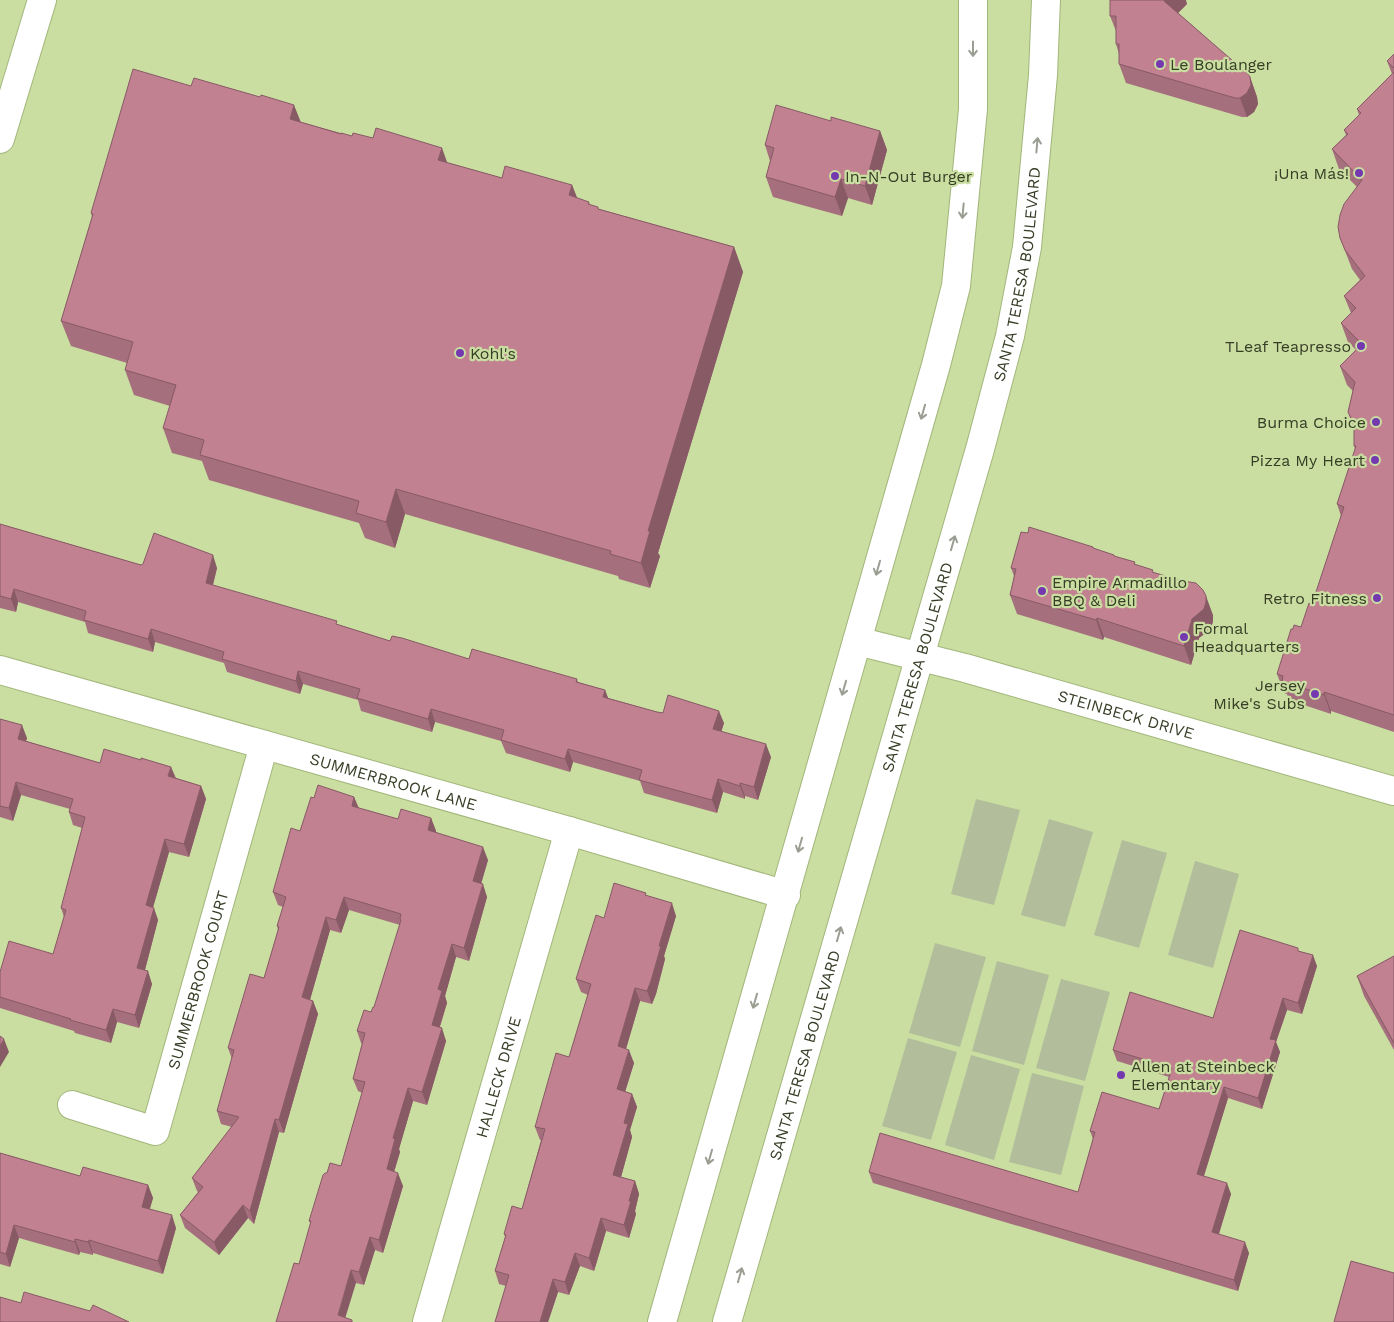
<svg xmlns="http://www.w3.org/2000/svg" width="1394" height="1322" font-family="'Work Sans',sans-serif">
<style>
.green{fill:#b2be9b}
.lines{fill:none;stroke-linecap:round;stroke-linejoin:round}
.minor-casing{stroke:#a2b67b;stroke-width:30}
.major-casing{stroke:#a2b67b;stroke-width:30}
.minor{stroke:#fff;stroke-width:28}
.major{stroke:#fff;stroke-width:28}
.wall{fill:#a66f7d}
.shaded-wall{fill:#875a66}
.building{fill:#c18191;stroke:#875a66}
.oneway{stroke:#9a9e92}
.poi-dot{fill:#7439af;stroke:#cadea1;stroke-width:2}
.labels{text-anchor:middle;stroke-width:4.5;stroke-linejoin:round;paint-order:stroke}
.poi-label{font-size:16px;fill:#363e26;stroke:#cadea1;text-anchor:start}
.street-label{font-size:16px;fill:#363e26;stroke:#cadea1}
</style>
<rect width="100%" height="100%" fill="#cadea1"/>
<path class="green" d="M976 799 1020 810 994 905 951 894Z
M1049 819 1093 832 1065 927 1021 915Z
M1122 840 1167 853 1139 948 1094 935Z
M1195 861 1239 874 1213 968 1168 955Z
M935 943 986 957 960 1047 909 1033Z
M997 961 1049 975 1024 1065 972 1051Z
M1061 979 1110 992 1085 1081 1036 1068Z
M908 1038 957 1052 931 1140 882 1126Z
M971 1055 1020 1069 994 1160 945 1145Z
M1032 1073 1084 1086 1061 1175 1009 1162Z"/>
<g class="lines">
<g class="minor-casing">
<g id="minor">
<path d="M0 139 42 0"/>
<path id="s1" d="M857 641 965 668 1394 791"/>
<path id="s2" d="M0 670 569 831 786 895"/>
<path id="s3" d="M72 1105 155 1131 264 745"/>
<path id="s4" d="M427 1322 569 831"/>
</g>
</g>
<g class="major-casing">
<g id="major">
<path d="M662 1322 936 365 956 286 973 109V0"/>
<path id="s5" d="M727 1322 980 449 1010 336 1027 247 1043 75 1046 0"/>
</g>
</g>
<use href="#minor" class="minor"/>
<use href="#major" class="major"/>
</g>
<path class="wall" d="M1187 4 1178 13 1250 77 1257 97 1258 104 1254 112 1247 117H1242L1126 83 1119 64V54L1116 44V31L1110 16Z
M1394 54V732L1331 711V714L1289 700 1287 694 1284 693 1277 674 1293 629 1301 627 1312 604 1341 516 1337 504 1355 449 1354 446V429L1348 412 1353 391 1347 385 1340 366 1356 350 1348 342 1341 323 1351 313 1344 296 1360 280 1352 269 1340 238 1357 187 1339 169 1332 149 1346 135 1344 130 1359 115 1357 109 1392 74 1387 61Z
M831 121 880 131 887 150 872 205 848 198 842 216 773 197 766 177 770 161 765 145Z
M301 122 502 178 572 185 577 198 589 202 590 205 599 209 734 247 743 272 658 553 660 556 650 588 619 579 618 576 405 514 395 548 365 538 359 523 209 480 202 461 172 453 163 428 170 406 134 395 125 370 127 363 71 346 61 321 92 217 91 213Z
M0 524 141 565 217 568 213 585 390 641 469 659 577 679 578 682 605 690 608 698 657 712 724 723 721 732 771 757 758 800 745 796V799L723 792 717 813 644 793 640 781 573 762 570 772 506 753 501 741 435 722 432 732 361 711 358 700 303 684 300 694 227 672 224 663 155 642 153 652 88 633 85 622 18 602 16 612 0 608Z
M1028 533 1094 549 1115 557 1135 562V565L1154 573 1213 615V621L1211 629 1199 638 1191 665 1104 637 1103 640 1017 614 1010 595 1014 576 1011 568Z
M0 719 27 738 26 741 100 763 141 760 171 767 176 778 201 786 206 799 189 857 169 852 153 907 158 920 145 970 152 984 139 1028 117 1022 111 1043 75 1033 74 1031 0 1008V997L53 954 64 917 61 908 82 828 73 825 69 812 70 809 21 795 13 821 0 817Z
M354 797 359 808 398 819 431 818 436 831V832L488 860 481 884 487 897 469 961 456 957 445 996 447 1003 440 1027 446 1041 427 1105 413 1101 399 1149 400 1152 394 1172 403 1186 383 1253 375 1250 364 1285 356 1283 276 1322 299 1264 311 1224 309 1221 327 1173 341 1166 362 1093 358 1091 353 1079 362 1044 361 1043 357 1031 374 1007 400 925 349 910 341 933 330 930 310 1000 313 1001 318 1014 284 1133 279 1132 254 1224 248 1218 219 1255 185 1228 180 1215 198 1192 197 1191 192 1178 232 1127 221 1124 217 1111 232 1059 228 1048 264 978 278 930 277 926 283 907 278 905 273 892 314 798Z
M647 896 676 916 664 956 665 959 656 994 652 1004 640 1001 626 1049 634 1063 625 1091 632 1094 637 1107 630 1130 632 1137 621 1177 635 1181 639 1194 635 1211 636 1214 629 1238 606 1231 594 1271 580 1266 569 1295 558 1292 548 1322H495L506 1286 499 1284 495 1271 505 1237 504 1234 522 1209 541 1140H540L535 1127 569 1057 588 995 581 992 576 979 604 918Z
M1300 951 1317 966 1302 1014 1287 1010 1276 1042 1280 1052 1262 1109 1228 1098 1204 1176 1231 1194 1219 1234 1249 1253 1238 1291 873 1183 869 1172 1078 1192 1093 1139 1090 1131 1159 1109 1169 1077 1117 1061 1113 1050 1213 1018Z
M1394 956V1050L1364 996 1357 976Z
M0 1153 80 1176 148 1185 153 1198 150 1209 176 1228 163 1274 93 1253V1255L80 1252 79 1255 19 1238 10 1267 0 1264Z"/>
<path class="shaded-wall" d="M1165 0H1186L1187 4 1171 20 1164 1Z
M1250 77 1257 97 1258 104 1254 112 1247 117 1240 98Z
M294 105 304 130 290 119Z
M880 131 887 150 872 205 865 186Z
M442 148 451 173 438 160Z
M841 179 848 198 842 216 835 197Z
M572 185 582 210 569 195Z
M734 247 743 272 658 553 660 556 650 588 641 563 648 531Z
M396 489 405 514 395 548 386 522Z
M213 555 217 568 210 596 206 583Z
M14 589 18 602 16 612 11 599Z
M1206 596 1213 615V621L1211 629 1199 638 1191 665 1184 646 1192 619Z
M1097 618 1104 637 1103 640 1096 620Z
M151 629 155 642 153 652 148 639Z
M298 671 303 684 300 694 296 681Z
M605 690 610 703 603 697Z
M1324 692 1331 711V714L1324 695Z
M431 709 435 722 432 732 428 719Z
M719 711 724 723 718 742 713 729Z
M22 725 27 738 22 752 18 739Z
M766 744 771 757 758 800 754 787Z
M568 749 573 762 570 772 565 759Z
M171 767 176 780 168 776Z
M718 779 723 792 717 813 712 800Z
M16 782 21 795 13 821 9 808Z
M740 783 745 796V799L740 786Z
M201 786 206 799 189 857 184 844Z
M354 797 359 810 352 806Z
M431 818 436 831 433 843 428 830Z
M165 839 169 852 150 918 146 905Z
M483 847 488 860 478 894 473 881Z
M483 884 487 897 469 961 464 948Z
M344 897 349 910 341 933 336 920Z
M672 903 676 916 664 956 665 959 656 994 652 1004 647 991 659 946Z
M154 908 158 920 142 981 137 968Z
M326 917 330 930 307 1010 302 997Z
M452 944 456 957 445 996 447 1003 436 1038 432 1025 438 989Z
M1313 955 1317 966 1302 1014 1298 1003Z
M148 971 152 984 139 1028 135 1015Z
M635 988 640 1001 623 1059 618 1046Z
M1283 998 1287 1010 1276 1042 1280 1052 1262 1109 1258 1098 1270 1039Z
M313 1001 318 1014 284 1133 279 1120Z
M113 1009 117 1022 111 1043 106 1030Z
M442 1028 446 1041 427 1105 422 1092Z
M4 1039 9 1052 0 1067V1046Z
M629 1050 634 1063 622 1102 617 1089Z
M1224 1087 1228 1098 1201 1185 1197 1174Z
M408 1088 413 1101 399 1149 400 1152 391 1182 387 1169 393 1138Z
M632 1094 637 1107 630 1130 632 1137 618 1188 613 1175 624 1123Z
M275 1119 279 1132 254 1224 250 1211Z
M398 1173 403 1186 383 1253 379 1240Z
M635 1181 639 1194 635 1211 636 1214 629 1238 624 1225 629 1201Z
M1227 1183 1231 1194 1216 1243 1212 1232Z
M148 1185 153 1198 146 1220 142 1207Z
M243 1205 248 1218 219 1255 214 1242Z
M172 1215 176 1228 163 1274 158 1261Z
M601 1218 606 1231 594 1271 589 1258Z
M14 1225 19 1238 10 1267 6 1254Z
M370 1237 375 1250 364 1285 359 1272Z
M75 1239 80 1252 79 1255 75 1242Z
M89 1240 93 1253V1255L88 1242Z
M1245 1242 1249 1253 1238 1291 1234 1280Z
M575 1253 580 1266 569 1295 565 1282Z
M351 1270 356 1283 344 1322 338 1315Z
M553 1279 558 1292 548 1322H540Z"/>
<path class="building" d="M1110 0H1165L1164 1 1248 74 1250 77 1251 85 1247 93 1240 98H1235L1119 64V44H1116V16H1110Z
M1394 54V68L1387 61Z
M133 69 191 86 194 78 260 97 261 95 294 105 290 119 341 134V133L352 136 353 133 373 138 376 128 442 148 438 160 502 178 505 166 572 185 569 195 589 202 588 204 598 207V209L734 247 648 531H650L641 563 610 554 611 551 396 489 386 522 356 513 359 501 200 455 204 440 163 428 176 385 125 370 133 342 61 321 93 214 91 213Z
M1394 72V715L1324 692V695L1282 681 1283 676 1277 674 1291 629H1293L1294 625 1301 627 1309 603 1312 604 1344 507 1337 504 1356 446H1354V424L1348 412 1355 382 1340 366 1362 344 1341 323 1356 308 1344 296 1365 276 1345 250 1340 238 1338 227 1340 215 1344 204 1362 180 1332 149 1348 134 1344 130 1361 113 1357 109Z
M776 105 831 121V117L880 131 865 186 841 179 835 197 766 177 774 148 765 145Z
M0 524 141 565 143 564 154 533 213 555 206 583 337 621 336 624 390 641 392 636 402 638 469 659 472 649 577 679 576 682 605 690 603 697 657 712 663 713 668 695 719 711 713 729 766 744 754 787 740 783V786L718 779 712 800 639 780 642 770 568 749 565 759 501 740 504 730 431 709 428 719 357 698 360 689 298 671 296 681 222 659 224 652 151 629 148 639 84 620 86 611 14 589 11 599 0 596Z
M1029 527 1093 547V548L1114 555V556L1135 562 1134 564 1153 570 1152 572 1183 581 1196 583 1203 590 1206 596V602L1204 609 1192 619 1184 646 1097 618 1096 620 1010 595 1016 569 1011 568 1021 532 1028 533Z
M0 719 22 725 18 739 100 763 104 749 141 760V758L171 767 168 776 201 786 184 844 165 839 146 905 154 908 137 968 148 971 135 1015 113 1009 106 1030 70 1020 71 1019 0 997V972L9 941 53 954 66 910 61 908 85 817 69 812 73 799 16 782 9 808 0 806Z
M318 785 354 797 352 806 398 819 401 809 431 818 428 830 483 847 473 881 483 884 464 948 452 944 438 989 442 991 432 1025 442 1028 422 1092 408 1088 393 1138 395 1139 387 1169 398 1173 379 1240 370 1237 359 1272 351 1270 338 1315 352 1320V1322H276L294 1263 299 1264 311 1221H309L323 1175 325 1173H327L330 1163 341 1166 365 1082 353 1079 365 1033 357 1031 364 1010 371 1012 373 1007H374L401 920 400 919 401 914 344 897 336 920 326 917 302 997 313 1001 279 1120 275 1119 250 1211 243 1205 214 1242 180 1215 203 1187 192 1178 239 1117 217 1111 234 1050 228 1048 250 974 264 978 279 927 277 926 286 897 273 892 291 828 300 831 311 797 314 798Z
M614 883 646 893 645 895 672 903 659 946H661L651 981 647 991 635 988 618 1046 629 1050 617 1089 632 1094 624 1123 628 1124 613 1175 635 1181 629 1201H631L624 1225 601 1218 589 1258 575 1253 565 1282 553 1279 540 1322H495L509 1275 495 1271 506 1235 504 1234 512 1206 522 1209 545 1129 535 1127 556 1053 569 1057 591 984 576 979 596 915 604 918Z
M1240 930 1298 948V951L1313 955 1298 1003 1283 998 1270 1039 1276 1040 1258 1098 1224 1087 1197 1174 1227 1183 1212 1232 1245 1242 1234 1280 869 1172 880 1133 1078 1192 1095 1132 1090 1131 1102 1092 1159 1109 1172 1068 1113 1050 1130 992 1213 1018Z
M1394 956V1043L1357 976Z
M0 1036 4 1039 0 1046Z
M0 1153 80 1176 83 1167 148 1185 142 1207 172 1215 158 1261 89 1240 88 1242 75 1239V1242L14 1225 6 1254 0 1252Z
M1351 1261 1394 1273V1322H1334Z
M24 1292 90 1311 93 1305 129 1322H0V1297L21 1303Z"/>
<defs><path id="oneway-shaft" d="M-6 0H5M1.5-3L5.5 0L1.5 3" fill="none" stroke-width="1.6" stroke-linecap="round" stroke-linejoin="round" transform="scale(1.25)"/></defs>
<g class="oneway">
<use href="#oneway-shaft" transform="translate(973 49) rotate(90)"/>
<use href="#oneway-shaft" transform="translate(1037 145) rotate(-85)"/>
<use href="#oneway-shaft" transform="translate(963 211) rotate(95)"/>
<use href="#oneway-shaft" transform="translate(923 412) rotate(106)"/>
<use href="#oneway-shaft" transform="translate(953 543) rotate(-74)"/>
<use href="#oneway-shaft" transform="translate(878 568) rotate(106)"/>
<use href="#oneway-shaft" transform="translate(844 688) rotate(106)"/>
<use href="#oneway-shaft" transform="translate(800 845) rotate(106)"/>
<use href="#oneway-shaft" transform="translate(839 934) rotate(-74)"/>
<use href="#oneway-shaft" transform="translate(755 1001) rotate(106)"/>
<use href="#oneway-shaft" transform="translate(710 1157) rotate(106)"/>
<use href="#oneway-shaft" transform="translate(740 1275) rotate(-74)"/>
</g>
<g class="poi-dot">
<circle cx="1160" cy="64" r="5"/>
<circle cx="1359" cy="173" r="5"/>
<circle cx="835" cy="176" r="5"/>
<circle cx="1361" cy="346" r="5"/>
<circle cx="460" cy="353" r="5"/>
<circle cx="1376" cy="422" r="5"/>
<circle cx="1375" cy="460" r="5"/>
<circle cx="1042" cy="591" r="5"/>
<circle cx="1377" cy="598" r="5"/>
<circle cx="1184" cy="637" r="5"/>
<circle cx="1315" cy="694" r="5"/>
<circle cx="1121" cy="1075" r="5"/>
</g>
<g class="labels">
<g class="poi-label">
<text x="1170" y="70">Le Boulanger</text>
<text x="1349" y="179" text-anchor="end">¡Una Más!</text>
<text x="845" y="182">In-N-Out Burger</text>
<text x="1351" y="352" text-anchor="end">TLeaf Teapresso</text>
<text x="470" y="359">Kohl's</text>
<text x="1366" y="428" text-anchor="end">Burma Choice</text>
<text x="1365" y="466" text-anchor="end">Pizza My Heart</text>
<text x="1052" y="588">Empire Armadillo<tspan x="1052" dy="18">BBQ &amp; Deli</tspan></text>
<text x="1367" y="604" text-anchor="end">Retro Fitness</text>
<text x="1194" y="634">Formal<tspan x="1194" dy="18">Headquarters</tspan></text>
<text x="1305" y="691" text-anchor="end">Jersey<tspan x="1305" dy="18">Mike's Subs</tspan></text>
<text x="1131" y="1072">Allen at Steinbeck<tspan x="1131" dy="18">Elementary</tspan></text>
</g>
<g class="street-label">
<text dy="6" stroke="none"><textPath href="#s5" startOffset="1088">SANTA TERESA BOULEVARD</textPath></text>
<text dy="6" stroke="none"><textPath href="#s5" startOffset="682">SANTA TERESA BOULEVARD</textPath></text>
<text dy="6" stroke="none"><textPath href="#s1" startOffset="279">STEINBECK DRIVE</textPath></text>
<text dy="6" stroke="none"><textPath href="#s2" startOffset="409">SUMMERBROOK LANE</textPath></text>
<text dy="6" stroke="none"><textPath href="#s3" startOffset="244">SUMMERBROOK COURT</textPath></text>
<text dy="6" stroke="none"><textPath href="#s5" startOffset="278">SANTA TERESA BOULEVARD</textPath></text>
<text dy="6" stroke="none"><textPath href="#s4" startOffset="255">HALLECK DRIVE</textPath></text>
</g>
</g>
</svg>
